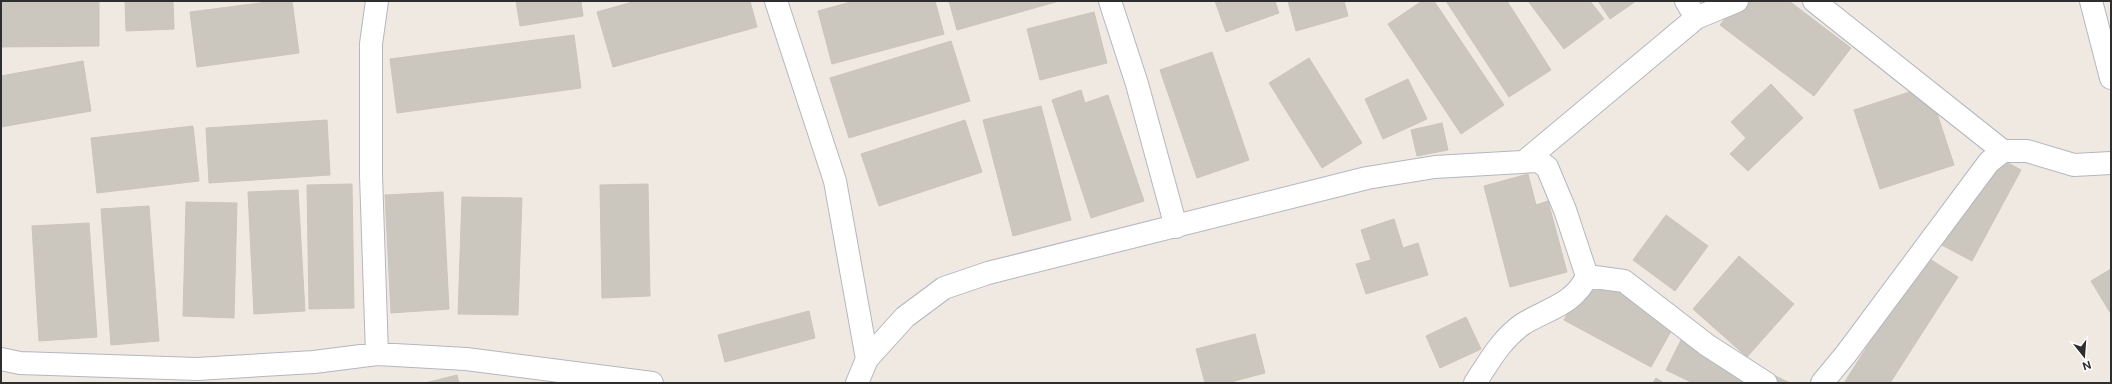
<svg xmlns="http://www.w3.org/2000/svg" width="2112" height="384" font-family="'Public Sans',sans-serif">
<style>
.building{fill:#cbc7bf;stroke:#cbc5ba}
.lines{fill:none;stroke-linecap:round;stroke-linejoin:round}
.minor-casing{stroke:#b4b7c1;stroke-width:24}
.minor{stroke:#fff;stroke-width:22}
</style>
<rect width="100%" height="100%" fill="#efe9e1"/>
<path class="building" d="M1 1H99V46L1 47Z
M125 1H173L174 29 126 31Z
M275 1H292L299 53 197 67 190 12Z
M516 1H581L583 16 520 26Z
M636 1H750L757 27 613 67 597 12Z
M854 1H935L944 34 832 64 818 11Z
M949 1H1059L957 30Z
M1215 1H1275L1279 13 1226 32Z
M1288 1H1344L1348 16 1296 31Z
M1422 1H1434L1504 105 1461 134 1388 24Z
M1446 1H1507L1551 70 1509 97Z
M1528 1H1590L1604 19 1564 49Z
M1598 1H1636L1610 19Z
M1739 1H1789L1851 48 1814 96 1720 25Z
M1094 12 1107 63 1040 80 1027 29Z
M574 35 581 88 397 113 390 59Z
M951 41 970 101 849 138 830 78Z
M1212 52 1249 160 1197 178 1160 70Z
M1309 58 1362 143 1322 168 1269 83Z
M83 61 91 111 1 127V76Z
M1408 79 1427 119 1383 139 1365 99Z
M1771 84 1803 118 1748 171 1730 154 1746 138 1731 122Z
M1928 86 1954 165 1880 189 1854 110Z
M1081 90 1085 103 1108 95 1144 201 1091 218 1052 100Z
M1041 106 1071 220 1013 236 983 120Z
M327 120 330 175 209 183 206 128Z
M965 120 982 172 879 206 861 154Z
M1442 123 1448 150 1417 156 1411 130Z
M193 126 199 181 97 193 91 138Z
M1986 151 2021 170 1972 261 1936 242Z
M1528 174 1536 205 1548 201 1567 272 1510 287 1484 186Z
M352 184 354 308 309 309 307 185Z
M648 184 650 296 602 298 600 185Z
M298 190 305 311 254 314 248 192Z
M443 192 449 309 391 313 385 195Z
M462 197 522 198 518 315 458 314Z
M186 202 237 203 234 318 183 316Z
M149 206 159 341 111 345 101 209Z
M1666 215 1708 246 1675 291 1633 260Z
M1394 219 1403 248 1418 243 1428 275 1366 294 1356 264 1371 260 1361 230Z
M89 223 97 337 39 341 32 226Z
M1739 256 1794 304 1747 357 1693 309Z
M1925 256 1958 277 1890 383H1844Z
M1593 267 1680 315 1651 367 1564 320Z
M2111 269V314L2091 281Z
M809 311 815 338 725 362 718 335Z
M1466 317 1481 349 1440 368 1426 336Z
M1685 332 1790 383H1693L1666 370Z
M1255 334 1265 373 1227 383H1205L1196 349Z
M457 375 459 383H425Z
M1656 378 1664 383H1653Z"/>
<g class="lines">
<g class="minor-casing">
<path id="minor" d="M776 1 835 181 867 359
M1110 1 1137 84 1176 227
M1686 1 1696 18
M1814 1 2003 151
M2091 1 2111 78
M1525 161 1696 18 1737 1
M1587 276 1624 281 1707 345 1766 383
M377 354 371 175V44L377 1
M1 359 20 363 197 369 314 362 377 354 466 359 652 383
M857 383 867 359 905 317 944 288 988 273 1367 178 1435 167 1538 161 1547 167 1565 210 1587 276C1575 304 1547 309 1523 324 1501 339 1489 362 1475 383
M1822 383 1846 354 1989 162 2003 151H2027L2074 165 2111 163"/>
</g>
<use href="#minor" class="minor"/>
</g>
<rect width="2112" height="384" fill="none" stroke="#2e2e2e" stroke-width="4"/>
<g transform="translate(2084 356) rotate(163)" stroke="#ffffff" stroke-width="3" paint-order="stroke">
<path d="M0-3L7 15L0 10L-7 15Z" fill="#2e2e2e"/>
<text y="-6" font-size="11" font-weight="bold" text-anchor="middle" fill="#2e2e2e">N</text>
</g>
</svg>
